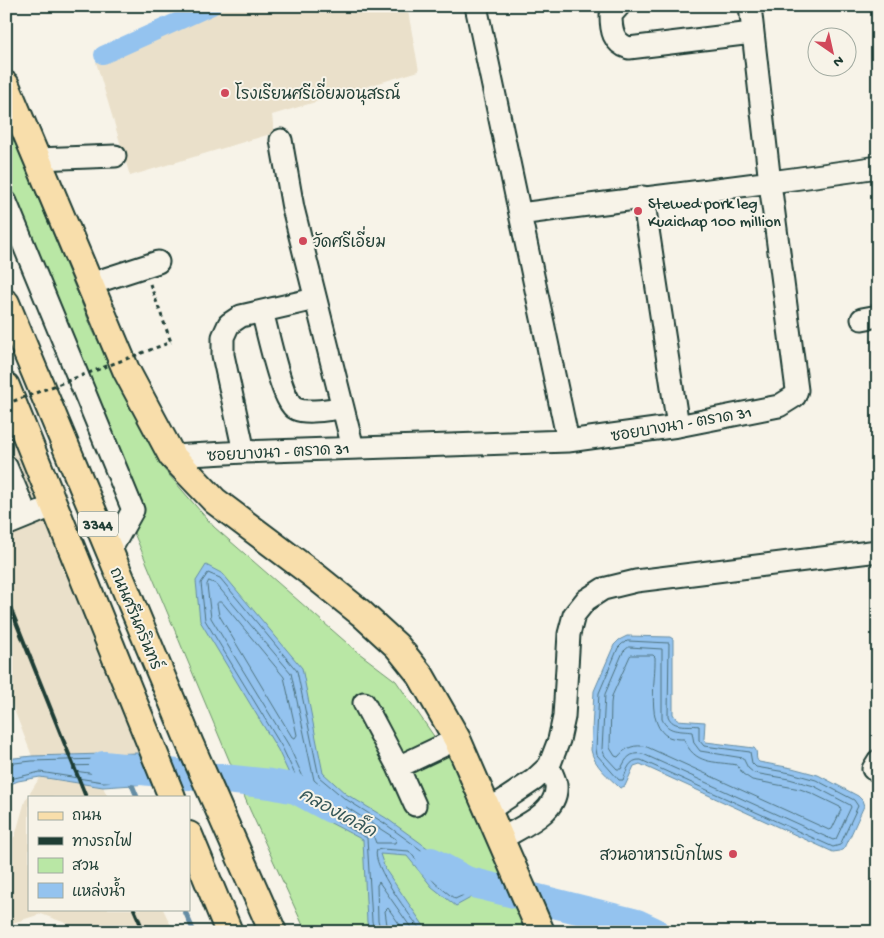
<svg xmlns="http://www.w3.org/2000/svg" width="884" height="938" font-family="'Gochi Hand','Playpen Sans Thai',sans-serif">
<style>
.built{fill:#eae0ca}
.green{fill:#b9e7a5;stroke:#6c926c}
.water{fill:#94c3ef;stroke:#658da4}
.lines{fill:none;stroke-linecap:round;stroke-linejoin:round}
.shore{stroke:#4e737f;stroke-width:1}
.stream{stroke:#658da4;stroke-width:5}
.canal{stroke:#94c3ef;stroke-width:18}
.river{stroke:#94c3ef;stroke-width:30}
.minor-casing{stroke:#1f3d34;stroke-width:25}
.major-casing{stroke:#1f3d34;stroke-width:30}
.path{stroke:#1f3d34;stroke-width:3;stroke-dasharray:4 4;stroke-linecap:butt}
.minor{stroke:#f7f3e8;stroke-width:21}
.major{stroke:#f8deab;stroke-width:26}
.rail{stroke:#1f3d34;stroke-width:4}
.path-bridge{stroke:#1f3d34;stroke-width:3;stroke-dasharray:4 4;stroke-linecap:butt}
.poi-dot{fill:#d1495b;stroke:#f7f3e8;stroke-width:2}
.labels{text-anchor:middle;stroke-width:4;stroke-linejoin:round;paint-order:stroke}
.shield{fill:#f7f3e8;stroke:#60746a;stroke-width:1}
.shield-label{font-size:15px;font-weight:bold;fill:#1f3d34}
.poi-label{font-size:16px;fill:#1f3d34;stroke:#f7f3e8;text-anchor:start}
.street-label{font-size:16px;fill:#1f3d34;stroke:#f7f3e8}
.water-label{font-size:18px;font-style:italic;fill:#365859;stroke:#f7f3e8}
</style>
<rect width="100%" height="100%" fill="#f7f3e8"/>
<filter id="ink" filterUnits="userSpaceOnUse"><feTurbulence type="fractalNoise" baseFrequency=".02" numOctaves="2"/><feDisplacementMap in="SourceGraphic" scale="10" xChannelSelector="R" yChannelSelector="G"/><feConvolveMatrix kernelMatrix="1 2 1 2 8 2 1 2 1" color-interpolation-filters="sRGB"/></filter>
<g filter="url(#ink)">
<path class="built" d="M220 6H407L419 71 272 115 274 133 130 176 96 62Z
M6 422 15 444 139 753 32 756 6 689Z
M40 777 103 787 108 797H29V909H163L174 932H85L82 929 41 914 6 925V844L15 836 25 801Z"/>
<path class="green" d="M6 120 93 331 163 468 214 527 355 650 396 681 451 761 526 932H306L250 810 6 227Z"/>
<path class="water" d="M206 565 223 574 302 668 323 773 346 794 386 818 458 870 476 895 456 906 432 887 407 856 380 854 385 869 428 932H370L367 922 363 840 306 810 278 750 200 621 196 581Z
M627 636 670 637 673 639V714L677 720 705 722 704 739 706 742 754 748C759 752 754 758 759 762L792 768 818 775 858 796 862 800 864 806 845 848 840 851 833 852 640 764 634 766 625 786 620 788C609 777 594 766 591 750L594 691 614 645 619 640Z
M139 753 149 784 103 787 40 777 18 781 6 786V759L32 756Z"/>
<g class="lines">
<path class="shore" d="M209 581 216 584 291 673 314 780 340 803 396 839 395 843H376L373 835 369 830 314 801 288 744 211 618 207 585Z
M219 602H222L284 677 297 735 295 738 292 737 219 615 217 604Z
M628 641 669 643 668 716C673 729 688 724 699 726V740L704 746 750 752 752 763 756 767 791 773 816 780 854 800 858 806 840 845 833 847 641 760C629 759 627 770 623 780H619L597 755 596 749 599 693 618 648 622 644Z
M629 647 662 649V719C668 733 680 730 692 732L694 743 700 751 743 758 748 768 754 773 789 779 814 786 850 805 851 807 836 839 833 840 643 754C630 752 626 758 621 769H617L605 756 602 749 605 694 623 652Z
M632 655H653L655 657C656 679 645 726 669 737 674 739 679 739 684 739 694 765 714 761 737 765L743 774 752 780 800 789 811 793 840 807 841 810 832 829 829 830 647 747C635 744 626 747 618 757L615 756 610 748 611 703 612 696 630 656Z
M6 764 32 761 134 758 136 760 141 777 139 779 103 782 40 772 6 780
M129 765 133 771 131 774 104 775 74 771 72 769 75 766Z
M434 869C442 870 450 878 454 884V887H451L433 872Z
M374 932 372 921 367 838 310 806 282 747 205 620 201 583 208 573 220 578 297 671 319 777 344 798 384 823 454 874 467 891 466 894 455 899 435 883 409 851 382 849 377 850C370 864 412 918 422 932
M381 932 378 920 377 885 379 882 414 932
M388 932 385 911 388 908 405 932"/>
<path class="stream" d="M130 780 137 797
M184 909 194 932"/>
<path class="canal" d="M103 55 212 6"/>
<path class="river" d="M104 766 271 784 296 789 331 808
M431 862 466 881 637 924 654 932"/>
<g class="minor-casing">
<path id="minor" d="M476 6 568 441
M619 6 611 15C611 30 613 43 629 48L752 33
M281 140 293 208 353 448
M37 159 115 156
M643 197 678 426
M6 202 133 510 110 551
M520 214C639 198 759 185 878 167
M90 284 158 262
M262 311C267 329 282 403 296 409 307 414 331 409 343 408
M862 319 878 316
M244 452 223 355V337L229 324 241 316 315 299
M172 456 244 452 568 441 678 426 779 406 795 396 797 390 770 183 750 6
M6 466 27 516
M6 525 55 505
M364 703 398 767 415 805
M398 767 457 739
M873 769 878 761
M489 810 534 780 549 766 559 740 564 717 569 634 574 615 586 600 603 589 636 581 878 551
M501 839C520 827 559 813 556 785 555 779 551 772 549 766"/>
</g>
<g class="major-casing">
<path id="major" d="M6 85 126 370 172 456 215 501 315 576 361 613 397 646 421 676 457 739 541 932
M6 303 190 744 273 932
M6 386 172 797
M189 835 229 932"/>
</g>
<path class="path" d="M150 284 171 342"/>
<use href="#minor" class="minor"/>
<use href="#major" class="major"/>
<path class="rail" d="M6 597 86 797
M134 909 144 932"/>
<path class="path-bridge" d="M6 404 171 342"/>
</g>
</g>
<g class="poi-dot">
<circle cx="225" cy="93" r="5"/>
<circle cx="638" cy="211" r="5"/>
<circle cx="303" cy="241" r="5"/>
<circle cx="733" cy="854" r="5"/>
</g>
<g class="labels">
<rect class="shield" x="78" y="511.5" width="40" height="25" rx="4"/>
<g class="shield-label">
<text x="98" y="529">3344</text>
</g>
<g class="poi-label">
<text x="235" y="99">โรงเรียนศรีเอี่ยมอนุสรณ์</text>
<text x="648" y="208">Stewed pork leg<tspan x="648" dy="18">Kuaichap 100 million</tspan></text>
<text x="313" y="247">วัดศรีเอี่ยม</text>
<text x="723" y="860" text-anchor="end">สวนอาหารเบิกไพร</text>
</g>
<g class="street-label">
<text transform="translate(681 423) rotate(-10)" y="6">ซอยบางนา - ตราด 31</text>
<text transform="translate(278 451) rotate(-3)" y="6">ซอยบางนา - ตราด 31</text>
<text transform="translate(137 618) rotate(67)" y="6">ถนนศรีนครินทร์</text>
</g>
<g class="water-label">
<text transform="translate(338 812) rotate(28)" y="6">คลองเคล็ด</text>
</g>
</g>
<rect width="884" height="938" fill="none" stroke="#f7f3e8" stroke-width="25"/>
<rect x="12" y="12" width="859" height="913" fill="none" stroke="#1f3d34" stroke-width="2" filter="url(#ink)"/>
<rect x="28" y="796" width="162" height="115" fill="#f7f3e8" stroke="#a1aaa0"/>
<rect x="38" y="812" width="25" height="8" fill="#f8deab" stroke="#a1aaa0"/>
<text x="72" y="820" font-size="15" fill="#1f3d34">ถนน</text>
<rect x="38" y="837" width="25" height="8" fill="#1f3d34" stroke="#a1aaa0"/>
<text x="72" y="846" font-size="15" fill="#1f3d34">ทางรถไฟ</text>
<rect x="38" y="858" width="25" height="15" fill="#b9e7a5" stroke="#a1aaa0"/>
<text x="72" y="870" font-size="15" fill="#1f3d34">สวน</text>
<rect x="38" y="883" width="25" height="15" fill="#94c3ef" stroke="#a1aaa0"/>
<text x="72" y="896" font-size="15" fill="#1f3d34">แหล่งน้ำ</text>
<g transform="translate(832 52) rotate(146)"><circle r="24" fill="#f7f3e8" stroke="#a1aaa0"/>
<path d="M0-4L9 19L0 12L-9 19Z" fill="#d1495b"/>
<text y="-8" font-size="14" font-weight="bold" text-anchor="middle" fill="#1f3d34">N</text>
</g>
</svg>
